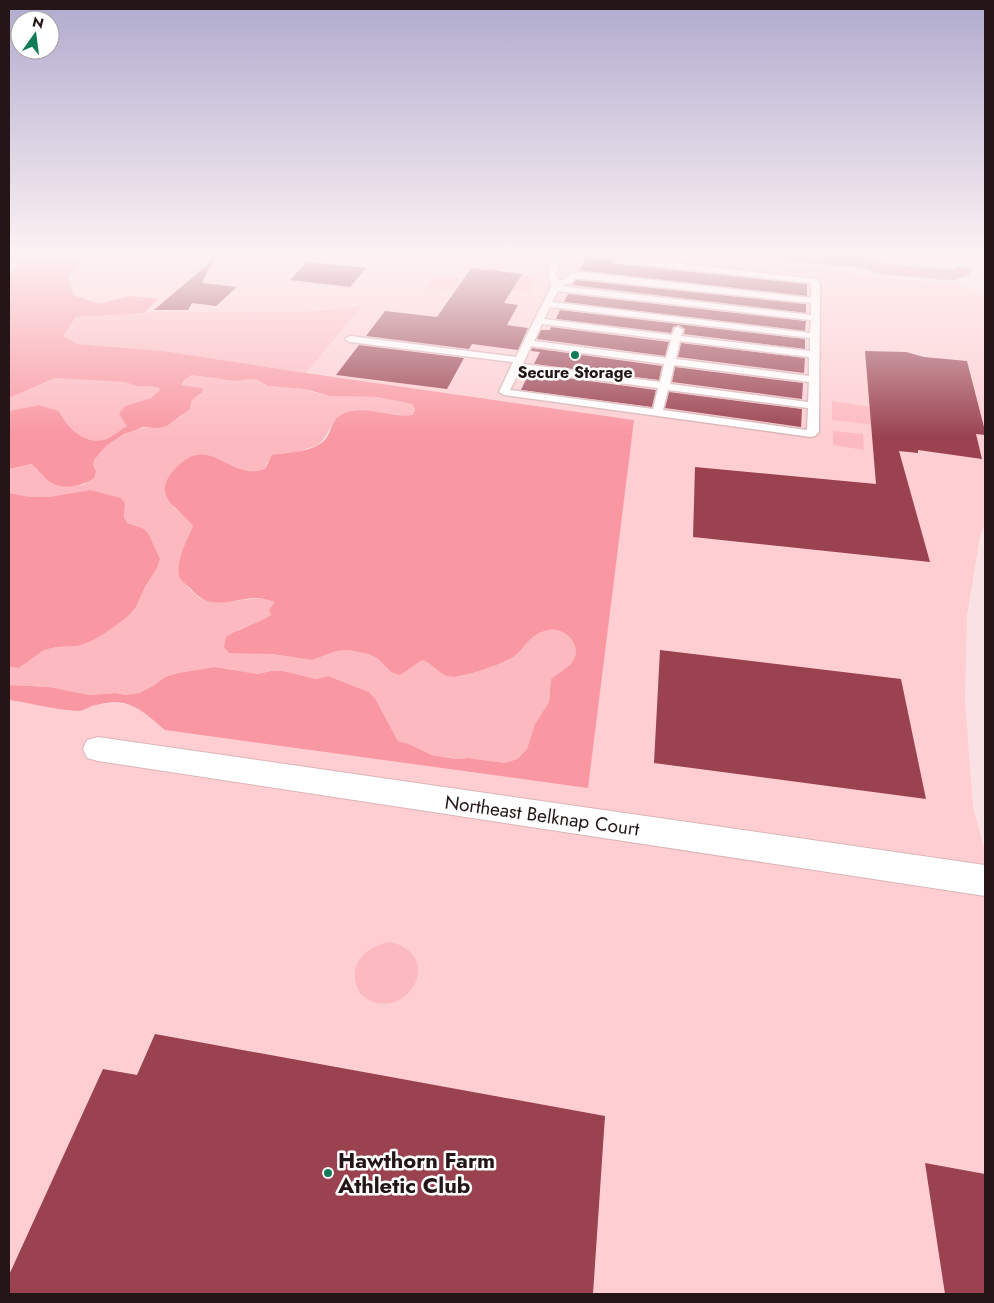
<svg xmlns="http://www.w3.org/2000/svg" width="994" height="1303" font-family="Jost,sans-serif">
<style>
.built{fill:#feced2}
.green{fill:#fdb9c0}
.forest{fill:#f997a2}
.building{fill:#9a4250}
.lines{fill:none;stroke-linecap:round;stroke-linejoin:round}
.service-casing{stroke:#dab5b8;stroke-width:3}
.minor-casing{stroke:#dab5b8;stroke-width:2}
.trunk-casing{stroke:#cfcccc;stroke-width:2}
.service{fill:#fff;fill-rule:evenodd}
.minor{fill:#fff;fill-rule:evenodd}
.trunk{fill:#d4949b;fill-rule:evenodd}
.poi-dot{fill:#117c57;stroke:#fff;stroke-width:2}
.labels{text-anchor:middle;stroke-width:5;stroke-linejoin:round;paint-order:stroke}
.far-poi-label{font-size:16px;font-weight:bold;fill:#241617;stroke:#fff}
.street-label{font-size:19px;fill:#241617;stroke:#fff}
.near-poi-label{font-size:22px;font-weight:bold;fill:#241617;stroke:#fff;text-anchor:start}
</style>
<rect width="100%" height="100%" fill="#fae2e4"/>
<path class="built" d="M84 255H674L829 270 868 276 948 283 972 289 983 297 985 302V524L980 536 967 616 965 700 973 807 985 852V1294H9V700L80 711 97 704 118 703 134 706 145 712 159 725 587 787 634 420 306 373 360 308 304 312 144 313 157 299 129 296 99 304 73 295 68 278Z"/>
<path class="green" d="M521 275 535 277 532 283 535 284 530 293 512 291Z
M436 276 457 278 460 279 451 291 427 289 433 277Z
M361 307 306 373 163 351 77 344 63 336 76 317 154 312H304Z
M192 375 235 381 251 379 258 380 268 386 305 389 317 393 338 396 377 397 412 404 415 409 413 415C393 418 354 403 339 416 329 425 328 437 318 445L267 462 265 469C224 483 207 424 168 479L174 508 185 516 193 526 180 558 183 582 199 598 217 603 260 598 276 602 269 610 271 615 261 621 237 630 272 654 312 660 337 651 348 650 368 654 377 658 391 672C400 668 414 659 423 660 437 662 440 678 456 677 466 676 506 663 514 656 526 647 532 632 550 630 568 627 585 651 570 665 564 670 557 674 551 679L549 702 535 724 527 749 517 759 505 763 468 758 455 759 432 755 409 744 398 741 376 700 369 692 328 676 316 679 283 671H271L258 674 215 667 178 673 165 677 153 686 139 693 126 695 116 693 90 695 49 687 9 685V667L19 668 44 650 56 647 78 646 104 634 136 607 145 587 157 568 142 528 127 523 124 517 125 503 90 490 49 497H30L9 493V469L31 464C37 468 40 474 45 478 56 488 72 487 85 484L94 460 106 446 133 429 167 426 183 415 194 397 202 393 203 388 181 385 184 380Z
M55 378 124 382 137 386 158 387 160 390 151 398 125 406 127 426C120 430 110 439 103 440 83 444 67 427 59 411L39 405 9 411V398Z
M832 401 873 407 875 425 832 420Z
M833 431 863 434 864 450 833 445Z
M390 942C441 954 414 1010 378 1003 370 1001 363 998 359 991 345 965 367 946 390 942Z"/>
<path class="forest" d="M84 255 68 278 73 295 99 304 129 296 158 299 144 313 76 317 63 336 77 344 163 351 306 373 634 420 588 788 165 730C142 711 130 696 96 705 90 706 84 711 78 711 55 710 31 703 9 700V685L49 687 90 695 116 693 126 695 139 693 153 686 165 677 178 673 215 667 258 674 271 671H283L316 679 328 676 369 692 376 700 398 741 409 744 432 755 455 759 468 758 505 763 517 759 527 749 535 724 549 702 551 679C557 674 564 670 570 665 585 650 568 627 549 630 530 633 526 648 513 657 503 664 467 676 454 677 440 677 435 664 422 660L400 675 391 672 377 658 368 654 348 650 337 651 312 660 272 654 229 653 224 647 226 637C240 628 257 624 271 615L269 610 275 602C271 601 265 599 260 598 234 597 212 614 191 589 187 585 180 581 179 575 176 559 187 541 193 526 179 507 150 497 174 470 210 430 227 482 265 469L272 455C287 453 312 452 324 441 333 432 329 418 347 412 368 406 392 418 413 415L415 409 412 404 377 397 330 396 305 389 268 386 258 380 251 379 235 381 192 375 184 380 181 385 203 388 202 393C194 397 190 400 190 409L167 426 158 428 143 427 124 434 106 446 94 460 93 466 96 471 94 478C80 487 59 492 45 478 40 473 37 468 31 464L9 469V411L39 405 59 411C67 427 83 444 103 440 110 439 120 430 127 426L119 414 125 406 151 398 160 390 158 387 137 386 124 382 55 378 9 398V273L16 269 18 264 9 263V256Z
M90 490 120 498 125 503 124 517 127 523 142 528 148 533 160 559 157 568 145 587 136 607 127 617 104 634 91 641 78 646 56 647 44 650 19 668 9 667V493L30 497H49Z"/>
<path class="building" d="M586 257 613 260 612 262 617 264 807 284V296L579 271Z
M214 259 202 283 237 287 216 306 192 303 188 310H154Z
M307 262 366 268 350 287 290 280Z
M471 268 488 270 494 269 498 271 522 274 504 303 518 305 507 325 528 328 518 350 472 344 469 349 366 336 385 311 437 317Z
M576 280 806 304V313L572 285Z
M568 294 806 321 805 331 564 302Z
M560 310 805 339V349L684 334 685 329 679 325 673 327 671 333 556 319Z
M551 327 669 342 665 356 537 339 541 330H550Z
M681 343 805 358 804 373 678 357Z
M359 345 464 358 447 389 336 375Z
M532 348 662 366 659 380 534 364 540 352 531 351Z
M865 351 906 352 924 357 967 361 985 431V435L976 434 982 459 918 450V453L899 451 930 562 693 537 695 467 876 484Z
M675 367 803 383 802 399 672 382Z
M529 373 656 390 652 407 521 390Z
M669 392 802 409 801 427 665 408Z
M660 650 901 679 926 799 654 763Z
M155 1034 605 1116 593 1294H9V1275L103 1069 137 1075Z
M925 1163 985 1174V1294H945Z"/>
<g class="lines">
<g class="service-casing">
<path id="service" d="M553 255 561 256 556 275 559 281 566 278 569 274 582 272 811 298V283L617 262V258L620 257 817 279 820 284 819 432 815 436 811 437 504 395 499 392 513 362 350 342 345 339 350 336 516 357 552 285 548 275ZM575 278 811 303V315L561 286 572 282ZM558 291 811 320 810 333 552 302ZM550 307 810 338V351L681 336 683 330 678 327 675 328 672 335 544 319ZM542 324 671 340 666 358 534 341ZM680 341 809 357V376L676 359ZM531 346 664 364 660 382 523 364ZM674 365 809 382 808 402 670 384ZM520 370 658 388 653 409 510 390ZM668 390 808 408 807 430 663 410Z"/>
</g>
<g class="minor-casing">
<path id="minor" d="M98 737 985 865V896L98 761 87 758 83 749 87 740Z"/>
</g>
<g class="trunk-casing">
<path id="trunk" d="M777 255H839L860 257 885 264 952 270 962 267 968 269 970 272 968 275 953 280 884 274 859 267 784 260 779 258Z"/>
</g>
<use href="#service" class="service"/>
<use href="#minor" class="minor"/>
<use href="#trunk" class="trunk"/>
</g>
<linearGradient id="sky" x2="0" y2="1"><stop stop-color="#b0aace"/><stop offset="0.58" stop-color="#fdf2f3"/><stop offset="1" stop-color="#fdf2f3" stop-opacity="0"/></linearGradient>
<rect width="994" height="438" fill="url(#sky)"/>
<g class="poi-dot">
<circle cx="575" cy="355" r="5"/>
<circle cx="328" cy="1173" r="5"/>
</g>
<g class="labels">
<g class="far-poi-label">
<text x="575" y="378">Secure Storage</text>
</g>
<g class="street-label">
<text transform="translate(542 815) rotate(8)" y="7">Northeast Belknap Court</text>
</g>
<g class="near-poi-label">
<text x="338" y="1168">Hawthorn Farm<tspan x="338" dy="25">Athletic Club</tspan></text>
</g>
</g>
<rect width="994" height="1303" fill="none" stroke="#241617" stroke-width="20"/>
<g transform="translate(35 35) rotate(14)"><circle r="24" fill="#ffffff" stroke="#a7a2a2"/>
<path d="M0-4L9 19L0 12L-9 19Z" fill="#117c57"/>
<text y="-8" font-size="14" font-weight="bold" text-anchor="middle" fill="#241617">N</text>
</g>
</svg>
